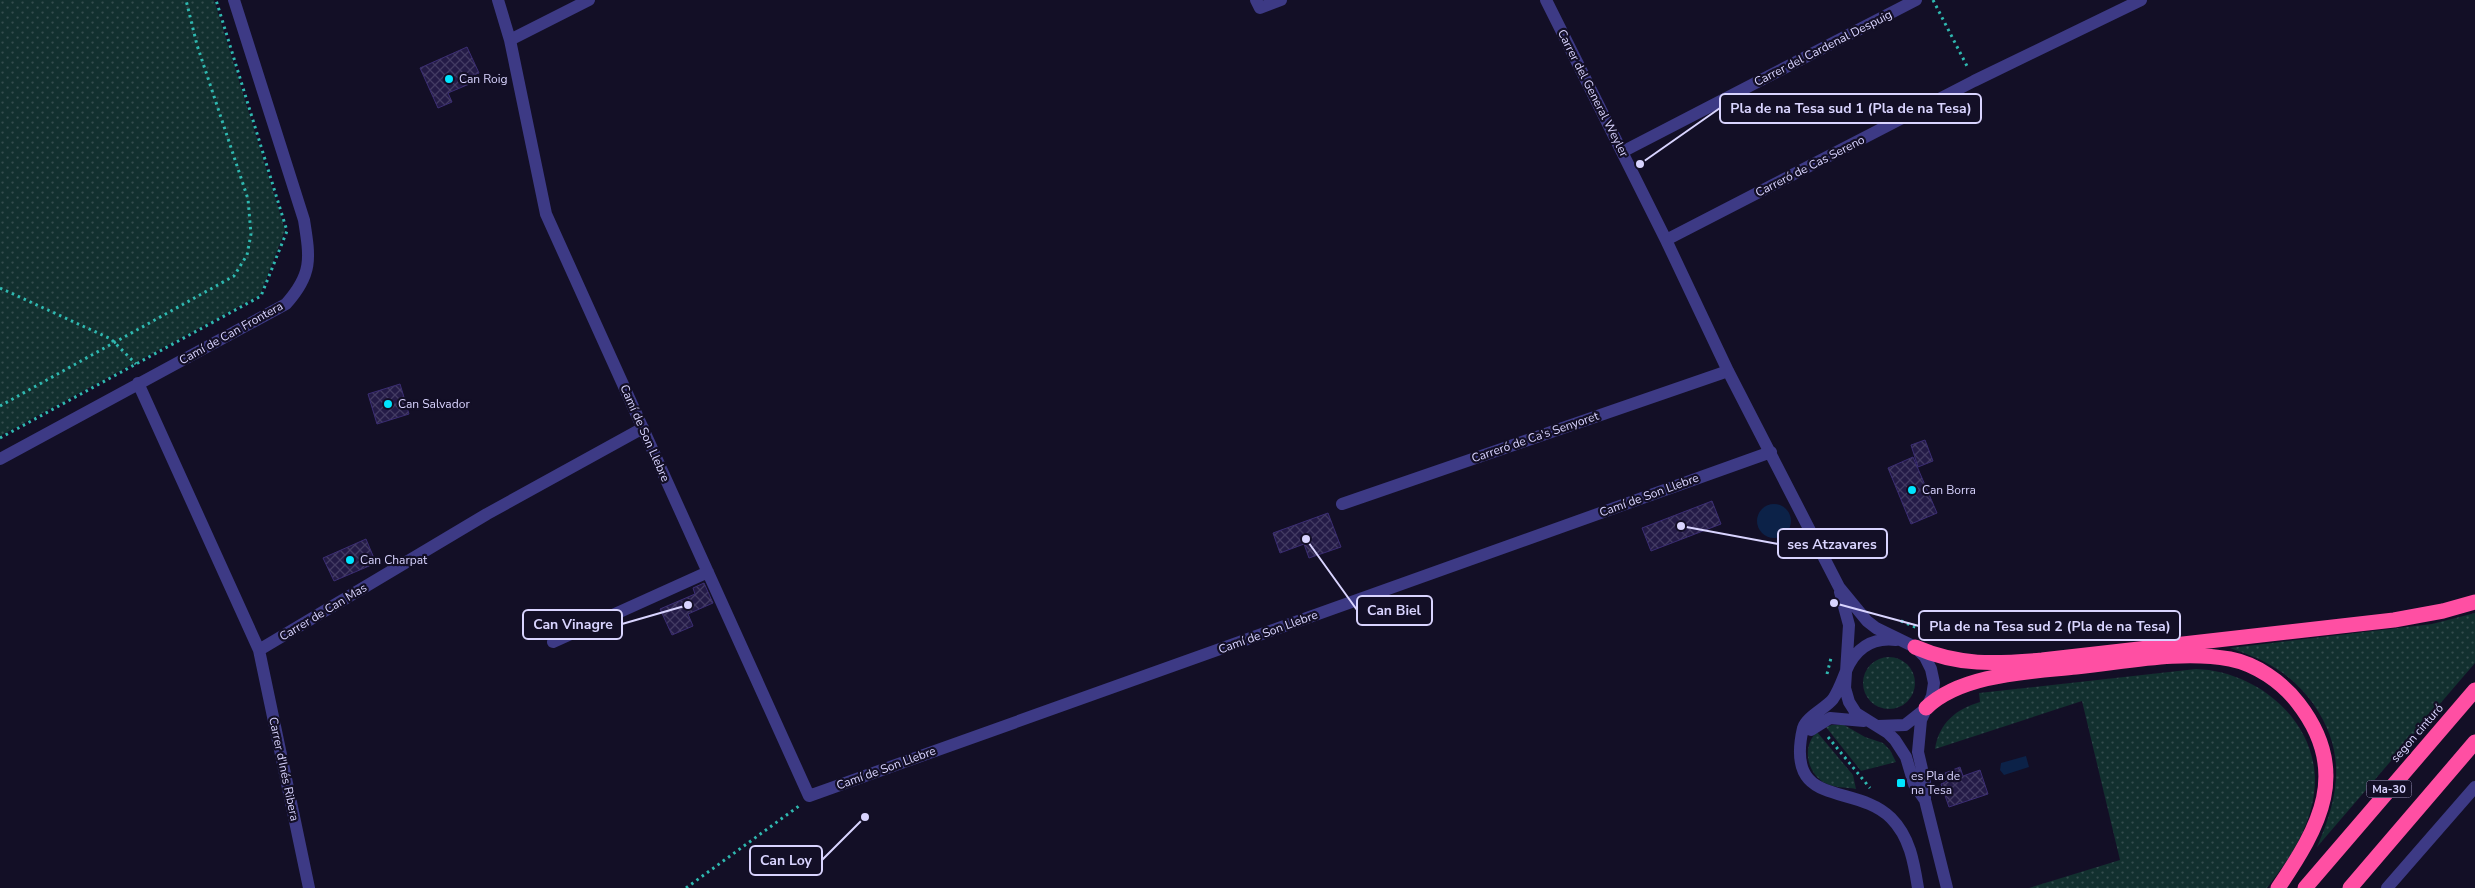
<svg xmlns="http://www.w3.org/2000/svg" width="2475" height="888" font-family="'Nunito Sans',sans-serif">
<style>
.grass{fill:url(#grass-dots)}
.water{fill:#0c2248}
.building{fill:url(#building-cross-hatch);stroke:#3b2d73}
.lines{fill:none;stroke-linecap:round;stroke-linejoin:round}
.path{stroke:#2fb8b0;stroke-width:3;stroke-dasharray:2.5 4;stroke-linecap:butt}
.minor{stroke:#3d3a85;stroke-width:12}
.highway{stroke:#ff4fa3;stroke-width:15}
.poi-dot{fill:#00e5ff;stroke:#130f26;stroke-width:2}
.labels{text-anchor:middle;stroke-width:4.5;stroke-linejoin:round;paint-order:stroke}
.shield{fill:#130f26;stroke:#9e99be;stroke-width:1}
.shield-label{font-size:11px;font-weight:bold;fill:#d9d4ff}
.street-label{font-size:12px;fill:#d9d4ff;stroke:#130f26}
.poi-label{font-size:12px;fill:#d9d4ff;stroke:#130f26;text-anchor:start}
.leader{fill:none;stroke:#d9d4ff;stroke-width:2}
.callout-dot{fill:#d9d4ff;stroke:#130f26;stroke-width:2}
.callout{fill:#130f26;stroke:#d9d4ff;stroke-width:2}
.callout-label{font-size:14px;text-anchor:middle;font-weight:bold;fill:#d9d4ff}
</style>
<defs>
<pattern id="grass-dots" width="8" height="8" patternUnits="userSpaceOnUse" patternTransform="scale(1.25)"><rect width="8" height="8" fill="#12302f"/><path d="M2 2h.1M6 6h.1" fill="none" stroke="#344d4e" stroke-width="1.8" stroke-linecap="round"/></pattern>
<pattern id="building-cross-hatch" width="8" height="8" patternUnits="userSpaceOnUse" patternTransform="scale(1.25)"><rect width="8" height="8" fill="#241b47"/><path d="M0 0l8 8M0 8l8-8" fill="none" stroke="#433b63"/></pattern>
</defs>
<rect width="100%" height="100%" fill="#130f26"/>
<path class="grass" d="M0 0H214L285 230 260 295 0 436Z
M2475 613V663L2317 847C2339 796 2347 753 2314 705 2303 689 2289 676 2272 666 2259 658 2244 653 2230 648L2432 624Z
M1863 683a26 26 0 1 1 52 0a26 26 0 1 1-52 0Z
M2196 669C2262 671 2327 729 2313 800 2307 833 2287 862 2267 888H2029L2120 860 2082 701 1935 749C1939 723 1956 709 1980 702L1979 693Z
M1832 725H1844L1865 737 1883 743 1890 750 1896 762 1861 771 1826 727Z
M1817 732 1853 775 1856 789C1845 787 1834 788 1825 783 1806 773 1802 745 1817 732Z"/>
<path class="water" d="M1757 521a17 17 0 1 1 34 0a17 17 0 1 1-34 0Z
M2026 756 2029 767 2004 775 2000 770 2001 763Z"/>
<path class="building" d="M467 47 479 73 471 76 474 82 448 93 452 102 438 108 420 68Z
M400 384 409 414 377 424 368 394Z
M1925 440 1933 461 1918 467 1911 445Z
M1913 457 1937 513 1911 524 1888 468Z
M1712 501 1721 524 1651 551 1642 528Z
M1328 513 1341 547 1309 558 1304 544 1280 553 1273 533Z
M366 539 376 563 334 581 323 558Z
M704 583 713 603 688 614 693 626 672 635 660 609 695 594 693 588Z
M1960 767 1963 776 1980 770 1988 794 1949 807 1941 784 1947 781 1945 773Z"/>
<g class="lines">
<path class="path" d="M1933 0 1968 68
M0 288 111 339 136 364
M0 406 234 276 247 255 251 234 248 199 197 45 186 0
M0 438 261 296 287 231 216 0
M1901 621 1932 634
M1827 674 1831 658
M1828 737 1870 788
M686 888 799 806"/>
<path class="minor" d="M498 0 510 40 546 214 809 796 1771 452
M1256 0 1260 8 1281 0
M1546 0 1666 240 1728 371 1839 587 1867 621 1876 628 1915 647 1925 657 1931 669 1934 683 1932 696 1921 720 1918 752 1925 782V800L1947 888
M510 40 589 0
M1622 152 1916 0
M1666 240 1974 81 2141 0
M138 383 259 650 309 888
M0 459 286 304C313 274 310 258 304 220L234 0
M1342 504 1728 371
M1840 592 1849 625 1845 688 1849 702 1856 713 1888 733 1895 740 1906 757 1914 784 1925 800
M1896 640C1872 637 1855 649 1846 671 1842 681 1839 690 1833 699 1826 708 1806 717 1803 728 1784 810 1855 782 1891 818 1910 837 1914 863 1918 888
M553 642 708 572
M259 650 487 514 643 428
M1878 726 1905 725 1924 710
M1811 730 1830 718 1864 721
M2387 888 2475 787"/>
<path class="highway" d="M1915 647C1959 666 1995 664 2042 660L2394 620 2443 611 2475 602
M1926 708C1961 674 2029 672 2076 667 2126 662 2180 650 2230 659 2256 664 2282 682 2298 703 2351 771 2320 826 2278 888
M2305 888 2475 690
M2350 888 2475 742"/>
</g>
<g class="poi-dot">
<circle cx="449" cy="79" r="5"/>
<circle cx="388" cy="404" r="5"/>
<circle cx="1912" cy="490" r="5"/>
<circle cx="350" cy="560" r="5"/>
<rect x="1896" y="778" width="10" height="10" rx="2.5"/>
</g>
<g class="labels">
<rect class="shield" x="2366.5" y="780.5" width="45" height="17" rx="4"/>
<g class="shield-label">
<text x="2389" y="793">Ma-30</text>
</g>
<g class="street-label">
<text transform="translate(1823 48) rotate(-27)" y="4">Carrer del Cardenal Despuig</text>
<text transform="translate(1593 93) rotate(63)" y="4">Carrer del General Weyler</text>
<text transform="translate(1810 166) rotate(-27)" y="4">Carreró de Cas Sereno</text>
<text transform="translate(231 333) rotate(-29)" y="4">Camí de Can Frontera</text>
<text transform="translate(645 433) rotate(66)" y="4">Camí de Son Llebre</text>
<text transform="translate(1535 437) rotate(-19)" y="4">Carreró de Ca's Senyoret</text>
<text transform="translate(1649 495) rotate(-20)" y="4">Camí de Son Llebre</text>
<text transform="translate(323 612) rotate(-31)" y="4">Carrer de Can Mas</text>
<text transform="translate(1268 632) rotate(-20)" y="4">Camí de Son Llebre</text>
<text transform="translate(2417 733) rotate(-49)" y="4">segon cinturó</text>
<text transform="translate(886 768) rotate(-20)" y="4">Camí de Son Llebre</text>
<text transform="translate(284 769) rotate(78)" y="4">Carrer d'Inés Ribera</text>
</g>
<g class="poi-label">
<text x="459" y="83">Can Roig</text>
<text x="398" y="408">Can Salvador</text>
<text x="1922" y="494">Can Borra</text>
<text x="360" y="564">Can Charpat</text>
<text x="1911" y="780">es Pla de<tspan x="1911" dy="14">na Tesa</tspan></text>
</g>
</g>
<path class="leader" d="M1640 164L1720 108M1681 526L1778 544M1306 539L1357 610M688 605L622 624M1834 603L1919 626M865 817L822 860"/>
<g class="callout-dot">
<circle cx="1640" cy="164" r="5"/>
<circle cx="1681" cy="526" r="5"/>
<circle cx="1306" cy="539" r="5"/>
<circle cx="688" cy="605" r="5"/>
<circle cx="1834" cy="603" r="5"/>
<circle cx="865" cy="817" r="5"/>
</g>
<g class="callout">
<rect x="1720" y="94" width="261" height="29" rx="5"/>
<rect x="1778" y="529" width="109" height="29" rx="5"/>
<rect x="1357" y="596" width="75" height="29" rx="5"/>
<rect x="523" y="610" width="99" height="29" rx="5"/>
<rect x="1919" y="611" width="261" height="29" rx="5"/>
<rect x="750" y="846" width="72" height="29" rx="5"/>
</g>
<g class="callout-label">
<text x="1851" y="113">Pla de na Tesa sud 1 (Pla de na Tesa)</text>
<text x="1832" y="549">ses Atzavares</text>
<text x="1394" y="615">Can Biel</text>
<text x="573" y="629">Can Vinagre</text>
<text x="2050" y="631">Pla de na Tesa sud 2 (Pla de na Tesa)</text>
<text x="786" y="865">Can Loy</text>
</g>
</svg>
